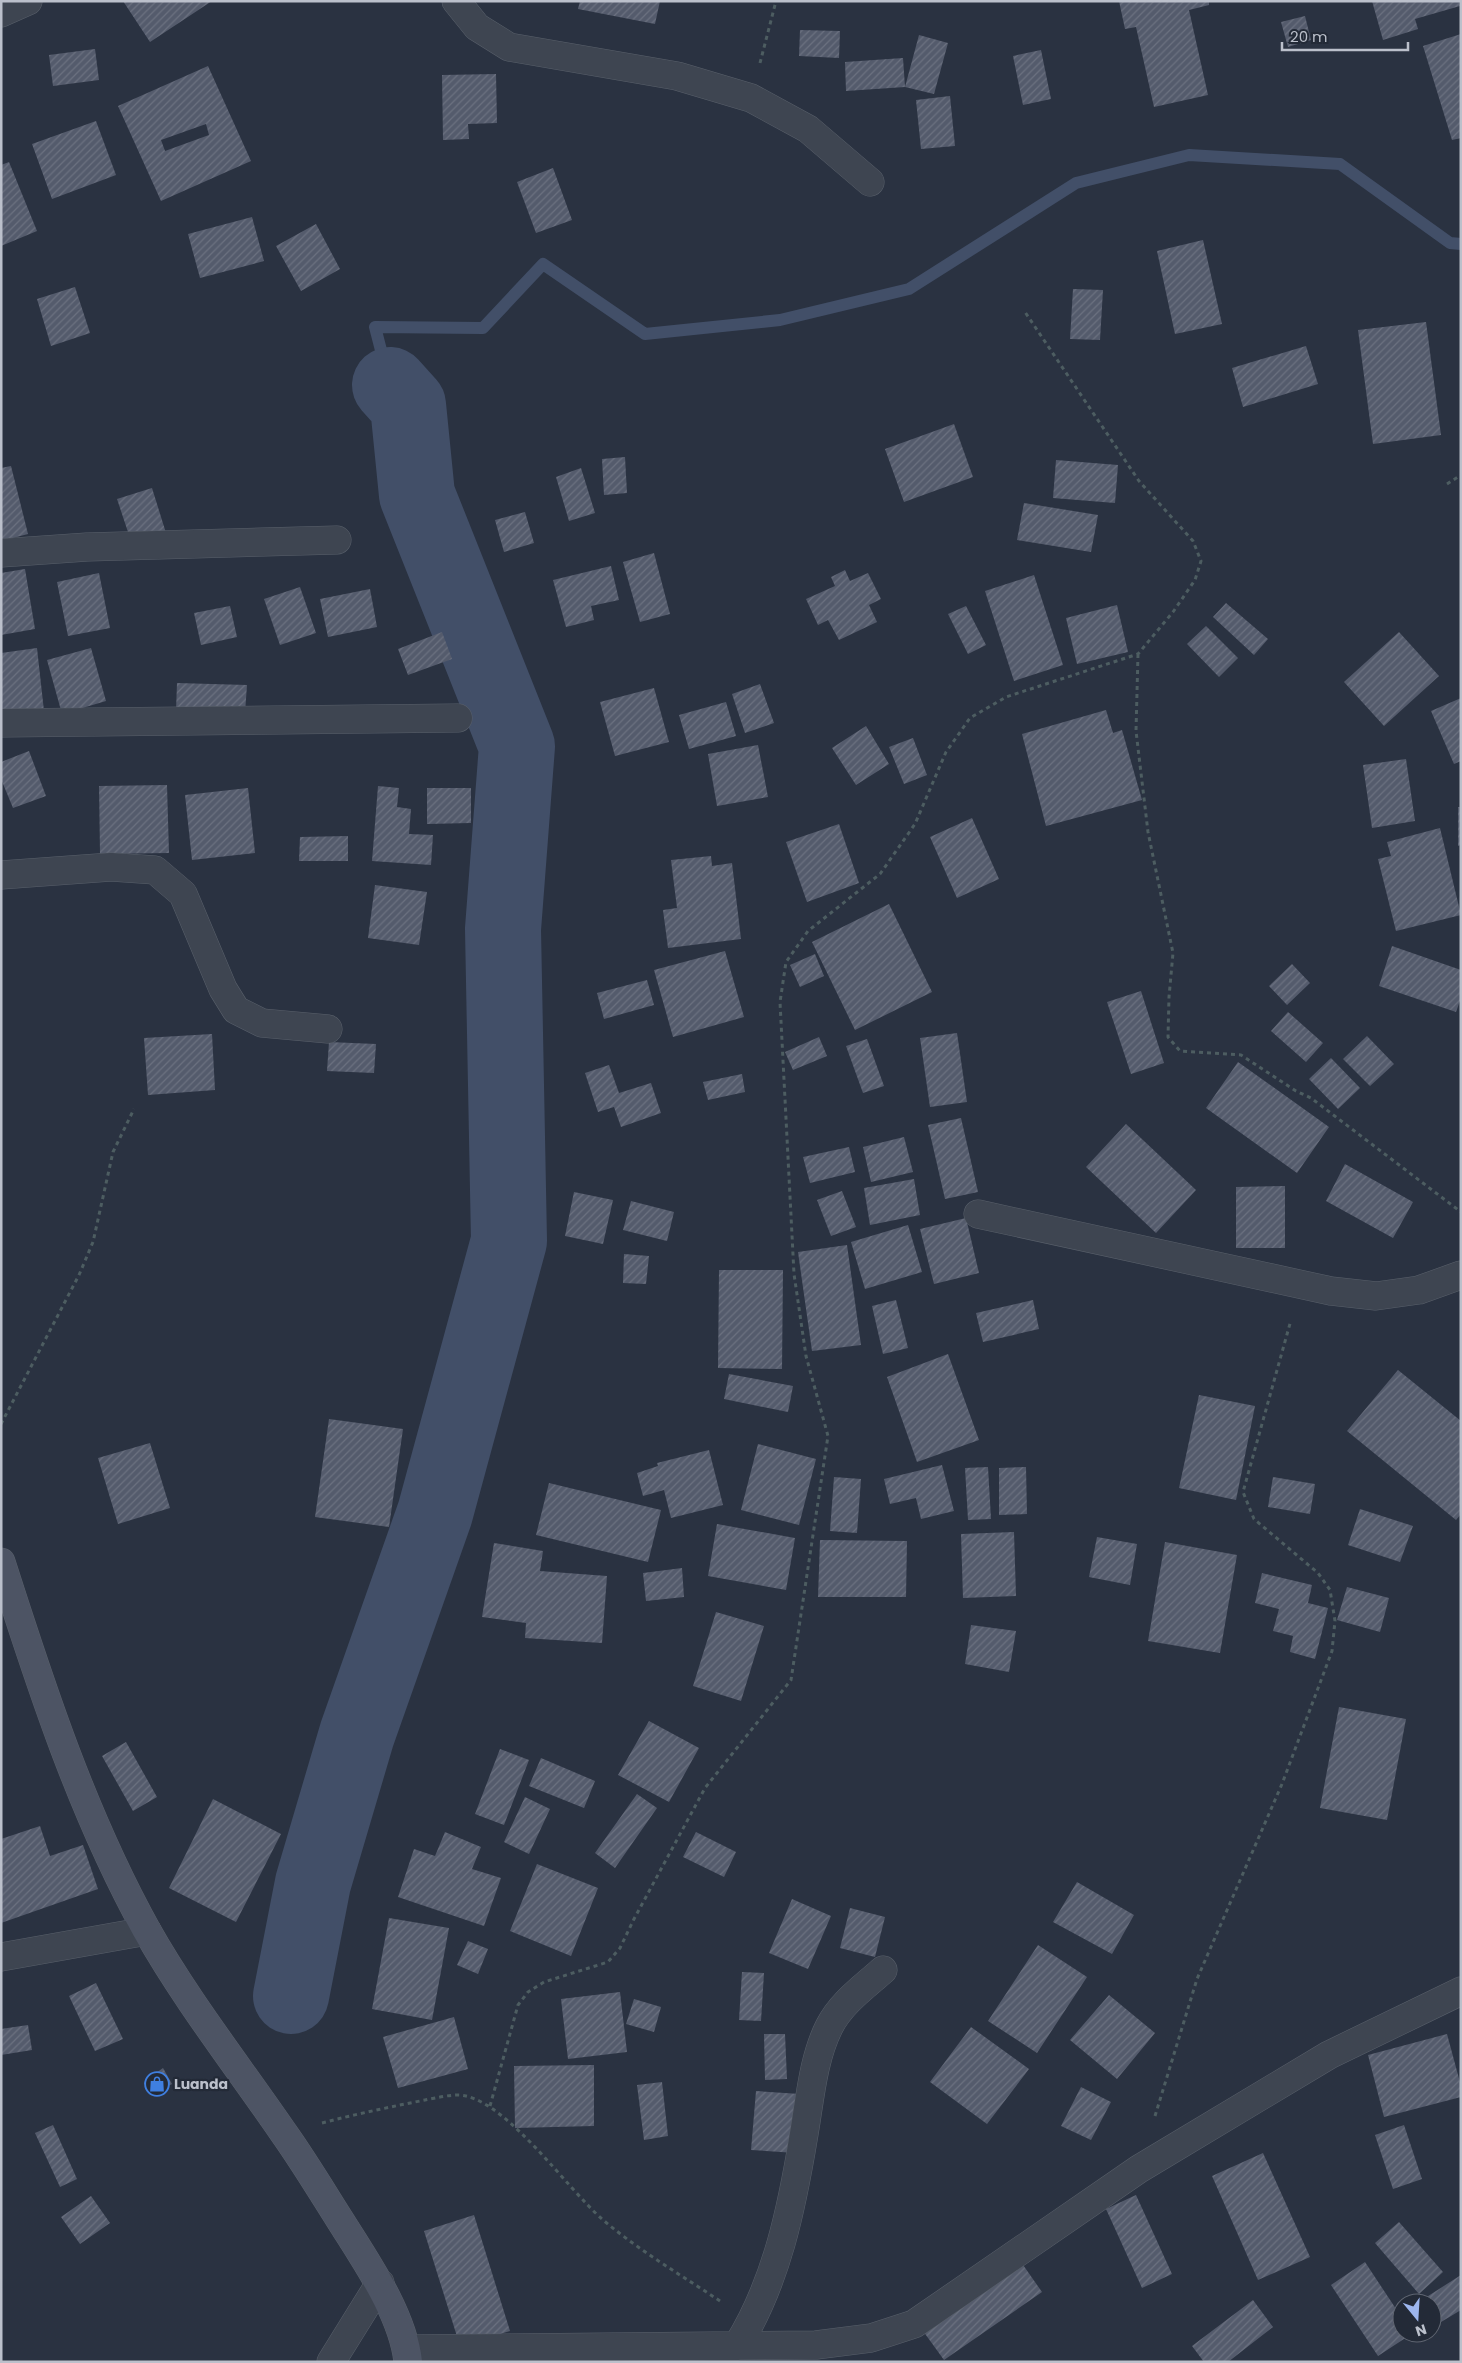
<svg xmlns="http://www.w3.org/2000/svg" width="1462" height="2363" font-family="Poppins,sans-serif">
<style>
.lines{fill:none;stroke-linecap:round;stroke-linejoin:round}
.stream{stroke:#424f68;stroke-width:12}
.river{stroke:#424f68;stroke-width:76}
.building{fill:url(#building-hatch);fill-rule:evenodd}
.street-casing{stroke:#59606b;stroke-width:29}
.secondary-casing{stroke:#59606b;stroke-width:29}
.path{stroke:#4d5d61;stroke-width:3;stroke-dasharray:4 4;stroke-linecap:butt}
.street{stroke:#3e4551;stroke-width:28}
.secondary{stroke:#4d5464;stroke-width:28}
.labels{text-anchor:middle;stroke-width:4.5;stroke-linejoin:round;paint-order:stroke}
.poi-label{font-size:14px;font-weight:bold;fill:#bbc0cb;stroke:#232a37;text-anchor:start}
</style>
<defs>
<pattern id="building-hatch" width="6" height="6" patternUnits="userSpaceOnUse" patternTransform="scale(1.25)"><rect width="6" height="6" fill="#545b6c"/><path d="M-1 1l2-2M0 6l6-6M5 7l2-2" fill="none" stroke="#6b7180"/></pattern>
</defs>
<rect width="100%" height="100%" fill="#2a3241"/>
<g class="lines">
<path class="stream" d="M390 385 375 327 483 328 543 264 645 334 780 320 909 289 1076 183 1189 155 1340 164 1450 243 1461 244"/>
<path class="river" d="M291 1996 313 1883 357 1734 435 1513 509 1241 503 929 517 746 417 495 408 405 390 385"/>
</g>
<path class="building" d="M123 1H212L150 42Z
M580 1H660L655 24 578 9Z
M1119 1H1209V5L1189 10 1208 95 1154 107 1136 27 1125 29Z
M1372 1H1459L1460 6 1415 19 1418 29 1383 40Z
M1305 16 1311 40 1288 47 1281 22Z
M800 30 840 31 839 58 799 56Z
M1461 34V138L1452 140 1423 46Z
M919 35 948 43 934 94 905 87 846 91 845 62 903 58 905 87Z
M95 49 99 80 53 86 49 55Z
M1041 50 1051 99 1023 105 1013 56Z
M208 66 251 161 161 201 118 106ZM206 124 209 135 165 151 161 140Z
M496 74 497 123 468 124 469 139 443 140 442 75Z
M950 96 955 146 921 149 916 100Z
M96 121 116 175 52 199 32 144Z
M9 162 37 231 1 246V165Z
M553 168 572 220 536 233 517 182Z
M252 217 264 261 200 278 188 234Z
M316 224 340 269 301 291 276 246Z
M1203 240 1222 324 1175 334 1157 251Z
M75 287 90 333 51 346 37 299Z
M1073 289 1103 290 1100 340 1070 339Z
M1426 322 1441 435 1373 444 1358 330Z
M1306 346 1318 384 1243 407 1232 368Z
M954 424 973 477 904 502 885 449Z
M625 457 627 493 604 495 602 459Z
M1056 460 1118 465 1115 503 1053 498Z
M11 466 28 534 1 541V468Z
M581 468 595 513 569 521 556 477Z
M152 488 166 533 132 544 117 499Z
M1024 503 1098 515 1091 552 1017 540Z
M525 512 534 543 504 552 495 520Z
M654 553 670 614 640 622 623 562Z
M611 566 619 600 591 606 594 620 566 627 553 580Z
M25 569 35 629 1 635V573Z
M845 570 850 581 868 573 881 599 869 605 877 622 839 640 828 620 818 625 806 599 835 586 831 577Z
M99 573 110 628 68 636 57 582Z
M1034 575 1063 665 1014 681 985 591Z
M300 587 316 633 280 645 264 599Z
M370 589 377 627 328 637 320 599Z
M1226 603 1268 639 1254 655 1213 617Z
M1117 605 1128 652 1077 664 1066 618Z
M230 606 237 637 201 645 194 613Z
M966 606 986 645 968 654 948 614Z
M1206 626 1238 658 1219 677 1187 644Z
M442 632 452 659 408 675 398 649Z
M1399 632 1439 676 1384 726 1344 682Z
M37 648 44 711 1 716V653Z
M91 648 106 701 62 714 47 660Z
M177 683 247 685 245 713 176 711Z
M760 684 774 723 745 733 732 694Z
M654 688 669 742 615 756 600 702Z
M1461 698V761L1454 764 1431 711Z
M726 702 736 736 689 749 679 715Z
M1106 710 1113 733 1122 730 1142 800 1046 826 1022 734Z
M866 726 889 764 856 785 832 748Z
M913 738 927 775 904 784 889 747Z
M758 745 768 797 717 806 708 754Z
M29 751 46 796 13 808 1 779V762Z
M1406 759 1415 821 1372 828 1363 765Z
M167 785 169 853 100 854 99 786Z
M378 786 399 788 397 807 411 809 409 834 433 835 431 865 372 861Z
M248 788 255 853 192 860 185 795Z
M427 788H471V823L427 824Z
M1458 807H1461V845L1458 846Z
M972 818 999 879 957 898 930 837Z
M839 824 859 883 807 902 786 842Z
M1440 828 1461 915 1396 931 1378 859 1391 856 1387 842Z
M348 836V861H299L300 837Z
M711 856 712 866 732 863 741 939 668 948 663 910 677 908 671 860Z
M375 885 427 892 419 945 368 938Z
M889 904 932 992 855 1030 812 942Z
M1392 946 1461 970V998L1456 1012 1379 986Z
M725 951 744 1017 673 1037 654 970Z
M815 954 824 976 800 987 790 965Z
M1292 964 1310 983 1287 1005 1269 986Z
M647 980 654 1005 604 1019 597 993Z
M1141 991 1164 1063 1131 1074 1107 1002Z
M1288 1012 1323 1043 1306 1062 1271 1031Z
M957 1033 967 1102 930 1107 920 1038Z
M212 1034 215 1090 148 1095 144 1038Z
M1367 1036 1394 1064 1370 1086 1343 1059Z
M819 1037 827 1056 793 1070 785 1052Z
M867 1039 884 1086 863 1093 846 1046Z
M329 1042 376 1044 374 1073 327 1071Z
M1331 1058 1360 1088 1338 1109 1309 1079Z
M1238 1062 1329 1127 1297 1173 1206 1108Z
M609 1065 619 1093 651 1083 661 1113 621 1127 614 1107 598 1112 585 1073Z
M742 1074 745 1092 708 1100 703 1082Z
M961 1118 978 1192 945 1199 928 1125Z
M1126 1124 1196 1190 1156 1233 1086 1167Z
M904 1137 913 1172 871 1182 863 1147Z
M849 1147 855 1172 810 1183 803 1157Z
M1345 1164 1413 1202 1393 1238 1326 1201Z
M914 1179 920 1215 870 1225 864 1188Z
M1285 1186V1248H1236V1187Z
M842 1191 856 1227 831 1236 817 1200Z
M574 1192 613 1200 603 1244 565 1236Z
M631 1201 674 1212 667 1241 623 1230Z
M966 1218 979 1273 934 1284 920 1229Z
M908 1225 922 1272 865 1289 851 1242Z
M847 1245 861 1345 812 1351 798 1252Z
M624 1254 649 1256 646 1284 623 1283Z
M719 1270H783L782 1369 718 1368Z
M896 1300 908 1348 883 1354 872 1306Z
M1033 1300 1039 1329 983 1342 976 1313Z
M948 1354 979 1440 917 1462 887 1377Z
M1398 1370 1461 1421V1514L1456 1520 1347 1431Z
M729 1374 793 1386 788 1412 724 1399Z
M1199 1395 1255 1406 1236 1500 1179 1488Z
M329 1419 403 1429 389 1527 315 1517Z
M150 1443 170 1508 118 1524 98 1458Z
M758 1444 816 1459 799 1525 741 1510Z
M709 1450 723 1505 671 1518 664 1490 643 1496 637 1473 658 1466 657 1463Z
M942 1465 954 1511 921 1519 916 1498 890 1504 884 1479Z
M988 1467 991 1519 968 1520 965 1468Z
M1026 1467 1027 1514 999 1515V1468Z
M834 1477 861 1479 857 1533 830 1531Z
M1273 1477 1315 1484 1310 1514 1268 1507Z
M549 1483 661 1510 648 1562 536 1535Z
M1360 1509 1413 1526 1400 1562 1348 1545Z
M717 1524 795 1538 786 1590 708 1576Z
M1014 1532 1016 1596 963 1598 961 1534Z
M1097 1537 1137 1544 1130 1585 1089 1577Z
M820 1540 907 1541 906 1597H818Z
M1165 1542 1237 1555 1220 1653 1148 1641Z
M494 1543 543 1551 540 1571 607 1576 602 1643 525 1638 526 1623 482 1617Z
M682 1568 684 1597 646 1601 643 1573Z
M1262 1573 1312 1585 1308 1603 1328 1608 1315 1659 1290 1652 1293 1636 1273 1631 1279 1609 1255 1603Z
M1347 1587 1389 1598 1380 1632 1337 1620Z
M716 1612 764 1626 741 1701 693 1686Z
M971 1625 1016 1631 1009 1672 965 1664Z
M1339 1707 1406 1719 1387 1820 1320 1808Z
M649 1721 699 1748 669 1802 618 1775Z
M126 1742 157 1797 133 1811 102 1756Z
M500 1749 529 1760 504 1825 475 1814Z
M541 1758 595 1781 584 1808 529 1786Z
M637 1794 657 1808 615 1868 595 1853Z
M525 1797 550 1809 529 1854 504 1842Z
M213 1799 281 1834 236 1922 169 1888Z
M40 1826 50 1856 83 1845 98 1889 1 1923V1839Z
M445 1832 481 1847 472 1869 501 1878 484 1926 398 1897 414 1849 435 1856Z
M696 1832 736 1852 724 1877 683 1857Z
M537 1864 598 1888 571 1956 510 1931Z
M1077 1882 1134 1915 1112 1954 1053 1922Z
M792 1899 831 1916 808 1969 769 1953Z
M850 1908 885 1917 875 1957 840 1948Z
M389 1918 449 1928 432 2020 372 2009Z
M468 1941 488 1949 478 1974 457 1965Z
M1038 1945 1087 1977 1037 2053 988 2021Z
M742 1972 764 1973 761 2021 739 2020Z
M96 1983 123 2039 95 2051 69 1996Z
M620 1992 627 2052 568 2059 561 1999Z
M1109 1995 1155 2033 1117 2079 1070 2040Z
M634 1999 661 2007 654 2032 626 2024Z
M454 2017 468 2069 398 2088 383 2037Z
M28 2025 32 2050 1 2055V2029Z
M971 2027 1029 2069 987 2124 930 2082Z
M764 2034H785L787 2079 765 2080Z
M1447 2034 1461 2086V2097L1384 2117 1368 2055Z
M594 2065V2126L515 2128 514 2066Z
M163 2068 172 2084 151 2095 144 2083 158 2076 156 2073Z
M662 2082 668 2136 644 2140 637 2085Z
M1081 2087 1111 2102 1091 2140 1061 2126Z
M756 2091 800 2094 796 2153 751 2150Z
M53 2125 77 2179 60 2187 35 2133Z
M1404 2125 1422 2179 1393 2189 1375 2135Z
M1263 2153 1310 2257 1258 2280 1212 2176Z
M1136 2195 1172 2274 1142 2288 1106 2209Z
M91 2196 110 2223 80 2244 61 2217Z
M474 2215 510 2331 460 2346 424 2231Z
M1399 2222 1443 2272 1419 2294 1375 2243Z
M1021 2262 1042 2292 944 2360 923 2331Z
M1365 2262 1402 2318V2333H1413L1378 2356 1331 2285Z
M1461 2275V2310L1441 2322 1432 2308V2303H1429L1425 2298Z
M1253 2300 1273 2327 1228 2362H1204L1192 2346Z"/>
<g class="lines">
<g class="street-casing">
<path id="street" d="M456 1 477 27 509 47 677 76 751 98 808 129 870 182
M1 13 28 1
M1 553 87 547 337 540
M1 723 458 718
M1 875 111 867 155 870 183 894 223 989 236 1010 262 1023 328 1029
M978 1214 1331 1291 1376 1296 1419 1290 1461 1275
M1 1957 147 1931
M737 2346C777 2282 792 2207 804 2134 810 2099 813 2059 829 2027 841 2003 864 1987 883 1970
M407 2349 816 2345 871 2338 914 2324 1139 2169 1329 2055 1461 1991
M331 2362 380 2283"/>
</g>
<g class="secondary-casing">
<path id="secondary" d="M1 1562C41 1687 82 1813 146 1929 186 2000 237 2065 283 2132 303 2160 321 2190 340 2220 365 2260 403 2314 408 2362"/>
</g>
<path class="path" d="M760 63 776 1
M1447 484 1461 475
M1138 654 1136 731 1148 832 1173 953 1169 997 1168 1037 1180 1051 1241 1055 1296 1091 1311 1098 1461 1212
M1 1424 79 1275 93 1242 113 1152 134 1109
M490 2106 518 2005 528 1992 544 1982 608 1962 620 1948 634 1919 705 1788 791 1680 828 1436 806 1356 794 1274 780 1002 786 962 808 931 880 874 915 824 946 752 970 718 1006 697 1138 654 1173 612 1195 580 1201 561 1193 541 1139 481 1025 312
M1155 2116 1197 1979 1282 1784 1332 1651 1335 1621 1330 1590 1318 1573 1254 1519 1243 1492 1291 1320
M322 2123C356 2114 390 2107 425 2100 437 2098 454 2093 466 2096 511 2107 566 2187 602 2219 638 2250 681 2275 720 2301"/>
<use href="#street" class="street"/>
<use href="#secondary" class="secondary"/>
</g>
<defs>
<g id="shop-ring" transform="scale(1.25)"><circle r="9.5" fill="#232a37" stroke="#3f7fe0" stroke-width="1.5"/><path d="M-5-2.5h2.3a2.7 3.5 0 0 1 5.4 0H5L5.5 6h-11ZM-1.5-2.5h3a1.5 2.3 0 0 0-3 0Z" fill="#3f7fe0"/></g>
</defs>
<g fill-rule="evenodd">
<use href="#shop-ring" x="157" y="2084"/>
</g>
<g class="labels">
<g class="poi-label">
<text x="174" y="2089">Luanda</text>
</g>
</g>
<rect width="1462" height="2363" fill="none" stroke="#bbc0cb" stroke-width="5"/>
<g transform="translate(1417 2318) rotate(162)"><circle r="24" fill="#232a37" stroke="#606672"/>
<path d="M0-4L9 19L0 12L-9 19Z" fill="#9db6ee"/>
<text y="-8" font-size="14" font-weight="bold" text-anchor="middle" fill="#bbc0cb">N</text>
</g>
<path d="M1282 42v8h126v-8" fill="none" stroke="#bbc0cb" stroke-width="2.5"/>
<text x="1290" y="42" font-size="15" fill="#bbc0cb" stroke="#232a37" stroke-width="4" paint-order="stroke">20 m</text>
</svg>
